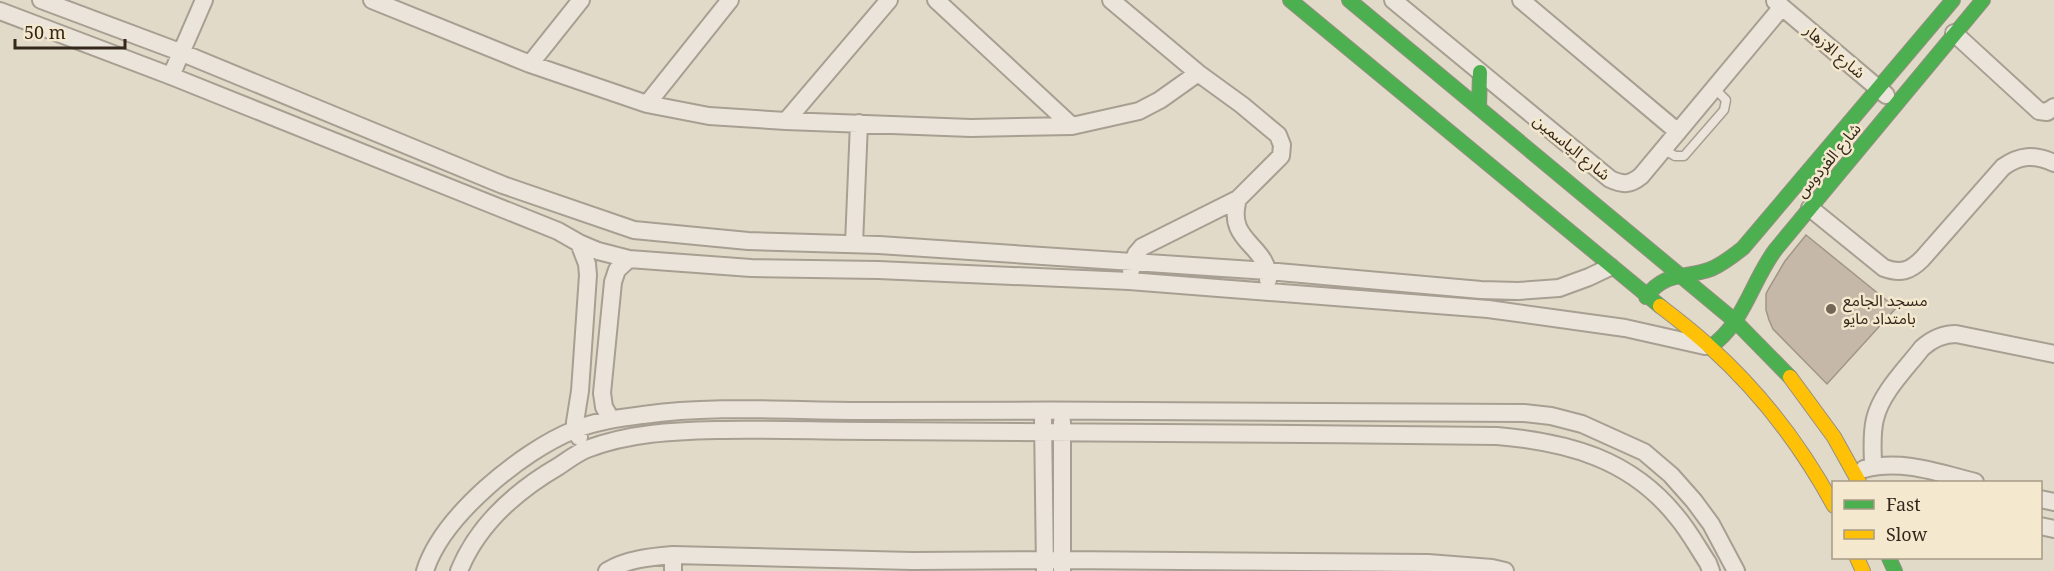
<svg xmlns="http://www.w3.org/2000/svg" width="2054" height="571" font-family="'Noto Serif','Noto Sans Arabic',serif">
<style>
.building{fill:#c5b8a9;stroke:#a19588;stroke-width:1.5}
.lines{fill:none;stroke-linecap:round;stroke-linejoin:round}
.lane-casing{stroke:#a79f92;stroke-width:11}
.street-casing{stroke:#a79f92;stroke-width:20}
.fast-casing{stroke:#968e82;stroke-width:16}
.slow-casing{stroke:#968e82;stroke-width:16}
.lane{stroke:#eae4da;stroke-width:8}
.street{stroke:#eae4da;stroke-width:16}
.fast{stroke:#4caf50;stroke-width:14}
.slow{stroke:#ffc107;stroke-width:14}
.poi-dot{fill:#716658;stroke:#f4e8ce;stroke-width:2}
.labels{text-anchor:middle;stroke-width:5;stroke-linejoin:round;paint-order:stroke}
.street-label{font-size:16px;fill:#34271c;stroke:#f4e8ce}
.poi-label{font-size:16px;fill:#34271c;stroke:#f4e8ce;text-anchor:start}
</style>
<rect width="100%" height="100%" fill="#e2dac8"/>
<path class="building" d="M1806 235 1896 308 1827 384 1773 329 1769 320 1766 310V294L1769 288 1785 261Z"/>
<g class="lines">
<g class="lane-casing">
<path id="lane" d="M1663 149 1675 156H1684L1724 110 1726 100 1714 88"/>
</g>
<g class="street-casing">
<path id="street" d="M41 0 180 52 503 185 634 230 748 241 879 245 1268 271 1481 290 1518 291 1559 288 1589 277 1610 267
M372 0 530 64 647 104 709 116 786 121 971 128 1072 126 1139 111 1160 100 1198 73
M936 0 1072 126
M1111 0 1198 73 1242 105 1278 135 1282 145 1281 156 1238 199 1142 247 1136 254 1131 270
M1393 0 1610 179C1623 185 1630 185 1641 176L1782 7
M1521 0 1678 132
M1775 1 1886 95
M0 11 171 76 558 231 579 243 587 264 588 275 580 391 575 422V429L579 437
M1954 33 2039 111 2047 112 2054 107
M530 64 581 0
M171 76 204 0
M647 104 730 0
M786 121 889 0
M1238 199C1225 243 1269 244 1268 280
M1810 208 1884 268C1901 274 1910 271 1922 259L2003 167C2020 155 2034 154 2054 163
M579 243 598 251 629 259
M854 244 859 123
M611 419 604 407 602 393 613 282 617 270 629 259 751 268 878 270 1129 281 1488 309 1625 328 1705 346
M1043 419 1045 570
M1062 422V570
M1873 467C1873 451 1871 435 1875 419 1881 393 1905 370 1922 348 1932 339 1942 334 1956 334L2054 354
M1864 469C1902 459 1939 473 1975 482
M2040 499 2054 502
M2040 526 2054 529
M425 571C442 516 522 451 574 430 596 421 620 418 643 415 720 404 798 412 876 411 1092 410 1308 411 1524 413L1551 416 1582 424 1644 452 1671 475 1694 501 1711 524 1736 571
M459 571C478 524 516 491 559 466 568 460 577 453 587 449 629 433 673 431 717 430 770 429 823 431 876 431 1083 431 1290 434 1497 436 1568 442 1631 459 1677 517 1689 531 1698 548 1708 563L1711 571
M607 571C627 559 650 557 673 555L912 561 1062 560 1428 563 1492 568 1505 571
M673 571V555"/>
</g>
<g class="fast-casing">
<path id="fast" d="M1290 0 1660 306
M1349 0 1735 321 1790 377
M1479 108 1480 72
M1646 297C1665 271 1684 279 1711 269 1723 264 1733 256 1743 248L1953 0
M1710 347C1744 324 1752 280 1776 249L1983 0
M1889 558 1895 571"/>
</g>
<g class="slow-casing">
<path id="slow" d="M1660 306C1677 319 1694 332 1710 347 1760 392 1802 447 1834 506
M1790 377 1834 437 1859 482
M1857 558 1863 571"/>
</g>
<use href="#lane" class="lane"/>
<use href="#street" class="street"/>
<use href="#fast" class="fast"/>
<use href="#slow" class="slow"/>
</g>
<circle class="poi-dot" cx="1831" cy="309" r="6"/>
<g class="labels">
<g class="street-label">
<text transform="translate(1835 51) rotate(40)" y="6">شارع الازهار</text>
<text transform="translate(1572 147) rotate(39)" y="6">شارع الياسمين</text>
<text transform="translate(1828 160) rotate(-50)" y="6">شارع الفردوس</text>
</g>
<g class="poi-label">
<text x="1843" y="306">مسجد الجامع<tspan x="1843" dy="18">بامتداد مايو</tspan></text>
</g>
</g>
<rect x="1832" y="481" width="210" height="78" fill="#f4e8ce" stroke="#a79b87" stroke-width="1.5"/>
<rect x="1844" y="500" width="30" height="9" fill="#4caf50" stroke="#a79b87" stroke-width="1.5"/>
<text x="1886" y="511" font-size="18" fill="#34271c">Fast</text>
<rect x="1844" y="530" width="30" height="9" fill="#ffc107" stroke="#a79b87" stroke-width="1.5"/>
<text x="1886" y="541" font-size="18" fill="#34271c">Slow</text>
<path d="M15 39v9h110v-9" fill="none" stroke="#34271c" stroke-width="3"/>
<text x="24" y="39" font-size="18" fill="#34271c" stroke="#f4e8ce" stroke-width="4.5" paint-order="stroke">50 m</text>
</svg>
